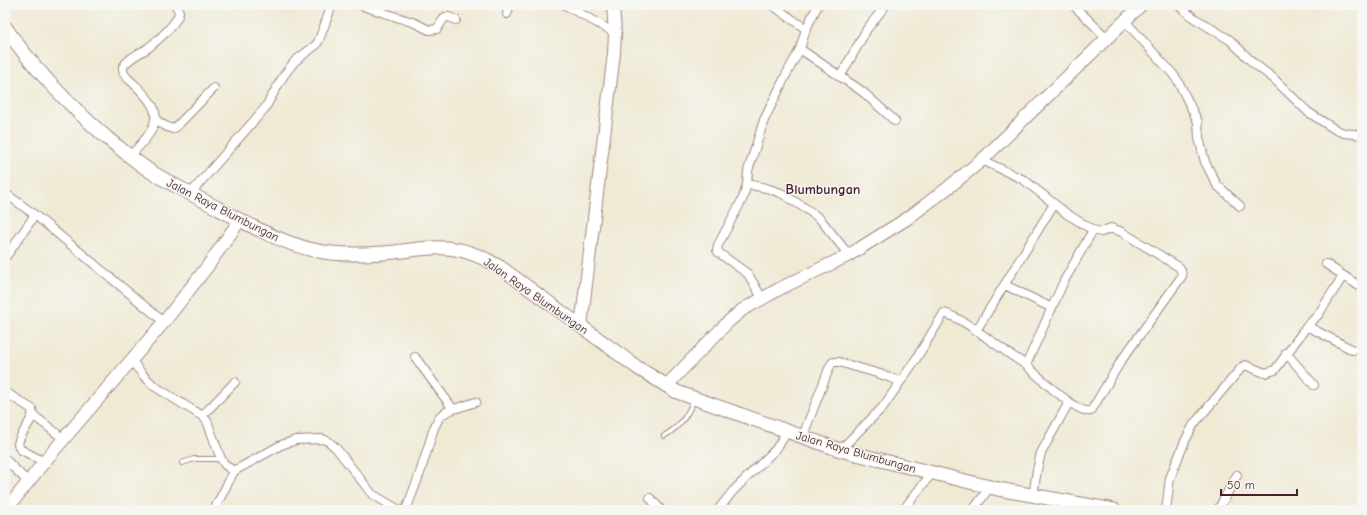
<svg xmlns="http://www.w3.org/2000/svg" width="1367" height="515" font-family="'Comic Neue',sans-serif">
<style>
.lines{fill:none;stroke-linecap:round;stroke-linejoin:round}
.lane-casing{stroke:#9d8480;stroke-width:6}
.street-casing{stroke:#9d8480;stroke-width:10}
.secondary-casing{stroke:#9d8480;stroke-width:14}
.primary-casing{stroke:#9d8480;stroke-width:15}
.lane{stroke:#fff;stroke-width:4}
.street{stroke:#fff;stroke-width:8}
.secondary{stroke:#fff;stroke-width:12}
.primary{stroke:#fff;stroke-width:13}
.labels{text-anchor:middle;stroke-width:3;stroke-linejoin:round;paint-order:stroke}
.street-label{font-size:12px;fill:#4a1f2b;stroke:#f6f6f2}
.quarter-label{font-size:14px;font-weight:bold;fill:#4a1f2b;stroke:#f6f6f2}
</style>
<rect width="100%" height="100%" fill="#f6f6f2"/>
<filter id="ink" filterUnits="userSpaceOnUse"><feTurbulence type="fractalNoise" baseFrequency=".025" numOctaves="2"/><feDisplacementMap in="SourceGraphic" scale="8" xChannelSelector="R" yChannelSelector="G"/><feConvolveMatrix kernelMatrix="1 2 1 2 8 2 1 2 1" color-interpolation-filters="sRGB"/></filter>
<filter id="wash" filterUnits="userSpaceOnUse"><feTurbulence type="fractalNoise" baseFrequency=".012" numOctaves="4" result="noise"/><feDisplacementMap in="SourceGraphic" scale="16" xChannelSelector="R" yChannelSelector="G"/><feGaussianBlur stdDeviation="0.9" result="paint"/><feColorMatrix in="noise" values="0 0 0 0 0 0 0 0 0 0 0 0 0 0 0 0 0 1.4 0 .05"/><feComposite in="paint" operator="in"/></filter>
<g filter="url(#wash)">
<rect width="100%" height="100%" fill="#f0ead5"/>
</g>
<g filter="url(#ink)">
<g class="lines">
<g class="lane-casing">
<path id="lane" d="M664 436C681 426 686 417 694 400
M182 463 194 459H221"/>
</g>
<g class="street-casing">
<path id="street" d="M360 5 415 23 429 30 437 29 445 17H449L456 20
M565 5 615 33
M772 5 806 29
M1073 5 1107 38
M1178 5 1194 18 1230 40 1252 62 1273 78 1308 112 1336 130 1344 133 1362 135
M507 14 510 5
M1125 21 1172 73 1178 81 1198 122 1199 138 1205 162 1217 185 1240 206
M800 49 863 92 895 121
M840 77 867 29 886 5
M156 120 167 127 173 129 177 126 214 88
M129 157C141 144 164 124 152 105 147 96 139 89 132 82 127 78 122 74 123 67 128 58 139 54 148 48 156 42 174 26 178 16 180 12 178 8 175 5
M747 184 766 188 781 193 808 210 820 219 849 255
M5 193 35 215 164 322
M190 194 265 108 284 75 295 61 316 45 319 40 332 5
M5 258 35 215
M1326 264 1362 288
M1005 285 1052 308
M762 298 748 274 719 253 717 250 718 245 743 198 747 184 748 171 764 120 786 75 800 49 806 29 818 5
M1307 326 1353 350
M976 331 1054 204
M1286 353 1314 385
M415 357 453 409
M131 360 143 375 154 386 202 416 207 421 221 459 225 465 234 471 281 445 296 440 322 439 328 441 336 448 372 494 399 510
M1026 365 1064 281 1093 230
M5 392 32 409C36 419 20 432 18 444L20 449 44 462
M33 415 64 439
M202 416 235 382
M802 438 830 366 833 362H839L880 374 899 381
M840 450 883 407 916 359 944 313C964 319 986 338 1004 350 1011 356 1020 360 1027 366 1037 375 1078 415 1091 411L1121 361 1182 276 1181 270 1179 267 1122 232 1111 228 1101 232 1093 230 1067 214 1024 180 982 160
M5 459 28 482
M1033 496 1037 470 1041 453 1069 402
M650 498 661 510
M214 510 234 471
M406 510 420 473 434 428 440 416 448 411 476 402
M718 510 733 491 776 449 787 432
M903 510 932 473
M973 510 990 487
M1166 510 1170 478 1185 441 1194 424 1242 367 1245 365 1265 373 1275 370 1307 326 1318 315 1343 276
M1218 510 1237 475"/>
</g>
<g class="secondary-casing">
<path id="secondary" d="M581 326 614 53 615 33 613 5
M666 386 728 322 742 310 781 288 849 255 908 218 949 187 982 160 1141 5
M6 510 44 462 164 322 207 267 240 220"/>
</g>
<g class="primary-casing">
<path id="primary" d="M5 27C33 68 69 105 107 138 121 149 135 161 150 171 172 185 196 196 219 209 253 227 292 249 331 253 352 255 374 254 395 252 411 250 429 247 446 248 466 249 483 257 500 267L638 368 677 392 840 450 998 489 1114 510"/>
</g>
<use href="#lane" class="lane"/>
<use href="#street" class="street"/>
<use href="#secondary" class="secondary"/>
<use href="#primary" class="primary"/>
</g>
</g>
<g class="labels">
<g class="street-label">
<text transform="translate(223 210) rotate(27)" y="4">Jalan Raya Blumbungan</text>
<text transform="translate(536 296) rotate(35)" y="4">Jalan Raya Blumbungan</text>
<text transform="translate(856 452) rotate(16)" y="4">Jalan Raya Blumbungan</text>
</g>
<g class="quarter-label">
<text x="823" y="194">Blumbungan</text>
</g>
</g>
<rect width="1367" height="515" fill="none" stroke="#f6f6f2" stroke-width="20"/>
<path d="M1221 489v6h76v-6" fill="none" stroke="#4a1f2b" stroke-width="2"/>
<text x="1227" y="489" font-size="12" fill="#4a1f2b" stroke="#f6f6f2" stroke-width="3" paint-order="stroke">50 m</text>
</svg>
